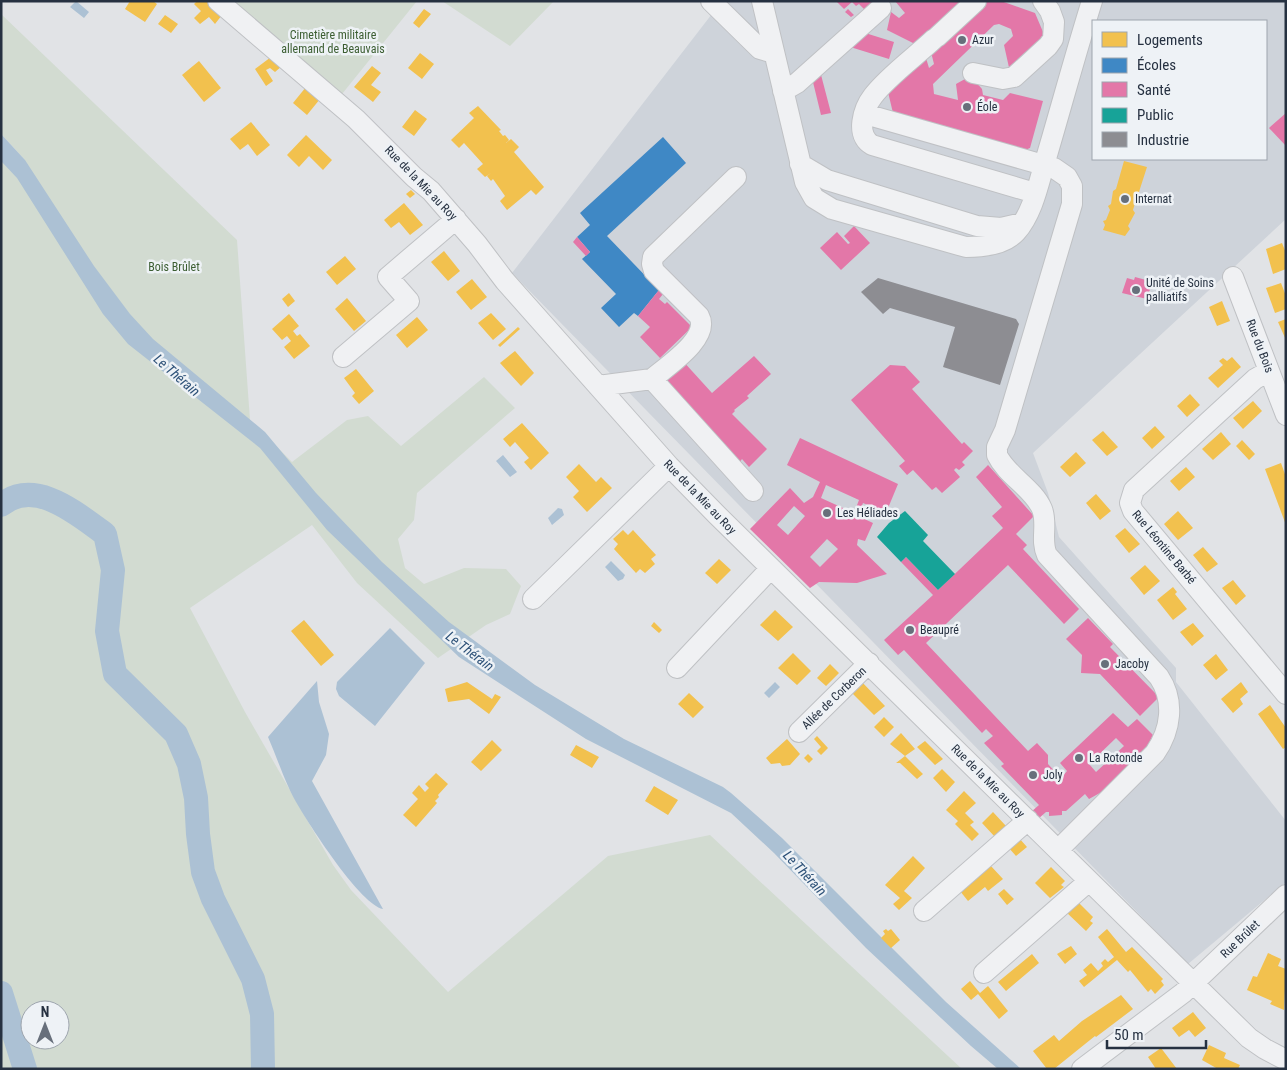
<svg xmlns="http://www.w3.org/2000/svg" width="1287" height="1070" font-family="'Roboto Condensed',sans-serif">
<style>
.built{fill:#ced3da;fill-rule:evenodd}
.green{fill:#d2dbd1;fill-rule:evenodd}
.water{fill:#acc1d4}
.homes{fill:#f2c14e}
.schools{fill:#3f88c5}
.health{fill:#e377a8;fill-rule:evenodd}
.public{fill:#17a398}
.industry{fill:#8d8d92}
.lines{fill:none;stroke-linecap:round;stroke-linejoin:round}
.river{stroke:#acc1d4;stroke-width:24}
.minor-casing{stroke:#bfc1c4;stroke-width:22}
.minor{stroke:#f0f1f3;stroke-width:20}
.poi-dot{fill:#676f7b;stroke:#eef2f6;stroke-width:2}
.labels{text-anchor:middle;stroke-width:5;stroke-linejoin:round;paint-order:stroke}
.park-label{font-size:12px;fill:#3c5e32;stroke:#eef2f6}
.poi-label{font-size:12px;fill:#263141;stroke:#eef2f6;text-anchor:start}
.street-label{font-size:12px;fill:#263141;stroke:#eef2f6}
.water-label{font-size:14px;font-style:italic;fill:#2d5178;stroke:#eef2f6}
</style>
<rect width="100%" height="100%" fill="#e1e3e6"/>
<path class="built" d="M707 1H1286V219L1033 453 1048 493 1059 537 1176 668V682L1286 821V882L1188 964 512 273 715 10ZM1093 21H1266V159H1093Z"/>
<path class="green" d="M223 1H417L338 99Z
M442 1H554L510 46Z
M1 14 237 240 250 420 295 465 292 462 347 420 368 416 401 446 484 377 515 408 417 493 414 520 398 539 405 568 424 584 464 568 506 569 521 586 510 614 486 625 438 658 357 583 312 525 190 608 245 712 333 865 351 890 448 992 608 856 710 835 962 1069H1V141L25 160 1 134ZM30 1010H60V1040H30Z"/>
<path class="water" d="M76 1 89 12 84 18 70 7Z
M1 134 25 160 94 266 130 314 153 339 265 432 316 493 382 562 449 622 535 685 624 739 723 787 731 793 782 838 946 1002 1021 1069H998L971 1046 866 948 774 853 731 813 586 739 459 657 327 530 260 448 128 344 103 314 17 178 1 161Z
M503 455 517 472 510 477 496 461Z
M558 508 562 509 564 515 552 525 548 518Z
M611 561 625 575 623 579 618 581 605 567Z
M390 628 425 663 375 726 339 696 336 689 337 682Z
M317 681 319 702 329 734 326 755 312 781 383 909C361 905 312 829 299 807 286 786 278 760 268 737Z
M775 682 780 687 769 698 764 693Z"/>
<path class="homes" d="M130 1H153L157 4 145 22 125 9Z
M197 1H206L222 15 215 24 209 17 200 24 194 18 201 11 194 4Z
M424 9 431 14 419 28 413 23Z
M165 15 178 24 171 33 158 24Z
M420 53 434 64 422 79 408 68Z
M271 57 282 66 275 72 270 68 266 70 273 81 266 86 255 69Z
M199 61 221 88 204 102 182 75Z
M372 66 381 73 371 85 381 92 373 102 354 87Z
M306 87 320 99 307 115 293 103Z
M478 106 501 130 499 131 503 136 505 135 509 140 506 143 511 139 519 147 514 152 544 187 536 195 531 190 507 210 500 201 505 196 493 179 491 181 487 176 491 173 485 177 477 169 483 164 464 143 459 148 451 140 474 118 469 113Z
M415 110 427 119 414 136 402 127Z
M251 122 270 145 257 156 248 144 240 150 230 139Z
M306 135 332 160 323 170 309 156 299 167 287 155Z
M1124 161 1147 167 1138 195 1139 198 1136 200 1133 210 1135 213 1128 226 1130 229 1125 236 1103 230 1105 225 1103 221 1106 220 1110 210 1108 206 1111 204 1113 191 1116 189Z
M411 190 415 194 410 198 406 194Z
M404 203 423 225 410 235 399 222 391 228 384 220Z
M1282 243 1286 253V269L1273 274 1266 249Z
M444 251 460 271 448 281 431 262Z
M345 256 356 269 337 285 326 272Z
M472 279 487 297 471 310 456 292Z
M1281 283 1286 296V309L1275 313 1266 288Z
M289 293 295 301 288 307 282 299Z
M347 298 366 321 354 331 335 309Z
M1222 301 1230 321 1217 326 1209 307Z
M491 313 506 329 493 340 478 323Z
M289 314 299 326 293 331 297 336 300 334 310 346 294 359 284 347 291 341 287 336 282 340 272 329Z
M417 317 428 330 407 348 396 335Z
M1286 319V340L1278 322Z
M518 327 520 329 500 347 498 345Z
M515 351 534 373 521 386 500 363Z
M1232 357 1241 367 1218 388 1208 378 1223 365 1219 361 1223 358 1227 361Z
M356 369 374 391 359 404 352 396 355 393 344 378Z
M1190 394 1200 405 1187 417 1177 406Z
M1253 401 1262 411 1243 429 1233 418Z
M522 423 549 453 531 470 524 462 529 458 515 442 510 447 503 439Z
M1155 426 1165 437 1152 449 1142 438Z
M1103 431 1118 447 1107 456 1092 440Z
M1221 432 1231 444 1213 460 1202 449Z
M1242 440 1255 454 1249 460 1236 446Z
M1076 452 1086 463 1070 477 1060 467Z
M1281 463 1286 477V525L1265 469Z
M579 464 596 482 601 477 612 488 587 512 573 497 579 491 566 477Z
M1186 467 1195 477 1179 491 1170 481Z
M1096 494 1111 511 1100 520 1086 503Z
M1178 511 1193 528 1178 540 1164 524Z
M1125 528 1140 544 1129 553 1115 536Z
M623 530 628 535 633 530 656 555 651 559 655 564 645 573 640 569 636 573 614 549 618 544 613 539Z
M1203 547 1218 564 1207 572 1193 555Z
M719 559 731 570 717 584 705 573Z
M1145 565 1160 581 1144 595 1130 578Z
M1233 580 1246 596 1236 605 1222 588Z
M1173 587 1177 592 1175 594 1187 609 1173 620 1157 600Z
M775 610 793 627 778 641 760 625Z
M304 620 334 655 321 666 291 631Z
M654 622 662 630 659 633 651 626Z
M1193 623 1204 636 1192 646 1180 632Z
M793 653 811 671 797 685 778 668Z
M1216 654 1228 670 1216 680 1203 665Z
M830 664 839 673 826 686 817 678Z
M860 680 885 706 874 715 850 691Z
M467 682 492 699 495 694 501 697 489 714 469 699 448 702 445 689Z
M1241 682 1248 692 1240 699 1243 704 1233 713 1221 699Z
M689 693 704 707 693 718 678 704Z
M1270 705 1286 728V747L1283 749 1258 714Z
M884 717 894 727 884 737 874 727Z
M901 733 915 749 905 756 890 744Z
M817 736 828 748 821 755 817 751 821 747 814 739Z
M787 739 800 754 790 765 782 766 780 763 771 764 766 758Z
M492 740 502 750 481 771 471 762Z
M925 741 943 759 935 765 917 747Z
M576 745 599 757 592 768 570 755Z
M808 754 813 759 809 763 804 758Z
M905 756 923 774 917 779 900 763H896Z
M942 769 955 782 946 792 933 778Z
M436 773 448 784 438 795 439 797 435 801 437 803 416 827 403 815 418 799 412 793 419 785 425 792 429 788 425 784Z
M654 786 678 800 668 815 645 801Z
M964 791 976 803 965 813 974 822 970 825 979 834 972 841 955 824 958 821 946 810Z
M993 812 1006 826 995 837 982 823Z
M1019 838 1027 847 1016 856 1008 847Z
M913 856 925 868 904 891 912 898 899 910 893 904 900 898 885 885Z
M990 865 1003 879 988 891 985 887 968 901 960 891Z
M1051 867 1065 881 1061 885 1064 887 1050 898 1035 883Z
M1004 889 1014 899 1007 905 998 894Z
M1077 901 1093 917 1090 921 1093 923 1086 931 1066 912Z
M886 929 888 931 891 929 900 940 891 948 881 938 885 934 883 931Z
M1107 929 1126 952 1132 947 1163 979 1161 981 1164 985 1155 994 1151 989 1148 992 1130 970 1128 972 1117 960 1084 987 1079 981 1087 975 1083 970 1091 963 1098 971 1103 966 1101 963 1105 959 1108 962 1114 957 1098 937Z
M1071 946 1077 954 1065 964 1057 954Z
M1268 953 1281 959 1278 966 1286 969 1284 1010 1270 1004 1272 1001 1247 990 1253 976 1257 977Z
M1032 954 1039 963 1006 991 998 982Z
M970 981 980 993 988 986 1008 1011 999 1019 978 994 971 1000 961 989Z
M1121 995 1133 1009 1096 1037 1095 1036 1054 1069H1047L1033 1051 1054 1035 1059 1041 1082 1021Z
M1193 1012 1206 1028 1195 1037 1189 1030 1179 1037 1172 1028Z
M1209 1045 1226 1053 1224 1058 1240 1065 1238 1069H1218L1202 1060Z
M1161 1048 1177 1069H1156L1148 1057Z"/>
<path class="schools" d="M663 137 686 163 607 236 659 290 638 316 634 313 619 327 601 308 616 294 582 259 590 252 577 237 590 225 580 213Z"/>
<path class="health" d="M836 1H874L865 10 859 4 856 6 852 2 844 9Z
M895 1H1001L1035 13 1046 39 1010 72 1004 45 1013 36 1011 29 999 24 994 25 933 84 934 94 958 100 956 84 965 79 975 81 982 89 983 95 1003 100 1010 93 1043 101 1030 148 1020 152 893 113 888 92 926 58 929 68 934 64 931 52 887 30 891 12 899 18 905 13Z
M848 9 854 15 851 17 845 12Z
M862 32 894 42 889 59 847 46Z
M820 71 831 113 821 115 812 78Z
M1286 113V146L1269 128Z
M854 226 870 243 841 270 820 248 837 232 848 244 850 243 844 236Z
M577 237 590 252 586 256 573 242Z
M1135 277 1146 280 1144 284 1151 286 1147 299 1122 293 1127 278 1134 280Z
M659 290 663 294 659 299 665 304 667 302 692 327 660 358 640 337 650 327 638 316Z
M754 356 771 374 747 396 749 398 734 410 735 411 732 414 767 449 749 467 742 459 739 463 663 378 682 360 712 393Z
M890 365 905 366 920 382 912 389 962 444 964 442 973 451 962 462 965 465 959 470 956 468 954 470 960 477 942 493 936 487 932 490 913 470 907 475 899 466 905 461 851 400Z
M800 438 898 484 886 513 863 503 858 516 873 523 865 541 858 539 857 545 887 574 857 583 819 582 810 588 750 529 790 488 804 503 813 497 820 482 787 465ZM826 485 859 500 854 513 821 498ZM794 506 805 516 788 535 777 525ZM827 539 838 549 820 567 810 557Z
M988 465 1034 516 1016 534 1027 545 1023 549 1079 609 1064 624 1008 565 926 643 1028 751 1037 743 1048 755V764L1061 778 1067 771 1060 763 1113 713 1128 727 1137 719 1153 735 1143 754 1107 789 1089 799 1085 794 1066 811H1062V815L1049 816V812H1046L1038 819 1031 812 1039 805 1001 766 1004 764 984 743 993 736 986 729 982 733 904 650 898 655 884 640 933 595 901 562 906 557 938 590 1003 528 992 516 1002 507 976 477ZM1116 738 1124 746 1096 772 1089 764Z
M1088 618 1113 644 1110 647 1159 697 1140 716 1100 674 1081 673 1082 655 1066 639Z"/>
<path class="public" d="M905 511 928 535 923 541 955 574 938 590 906 557 901 562 877 537 889 523Z"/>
<path class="industry" d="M878 278 1016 319 1019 324 1000 385 943 367 955 327 890 308 883 314 861 292Z"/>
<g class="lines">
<path class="river" d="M1 505C35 477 77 514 105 534L113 570 107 631 115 674 176 734 189 764 196 798 198 834 203 872 213 899 253 979 262 1014 263 1069
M1 993 25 1069"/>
<g class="minor-casing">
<path id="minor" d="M218 1 356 119 414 177 431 191 477 244 505 281 669 466 717 515 1249 1038 1265 1049 1286 1060
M711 1 760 49 774 53
M762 1 805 182 814 198 832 209 966 247C983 247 1004 245 1016 232 1034 212 1039 180 1047 155 1062 104 1076 52 1092 1
M937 37 976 1
M934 39C916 56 887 77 873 96 863 109 855 135 872 145L1035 193
M973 73 1003 79 1014 77 1048 46 1053 39 1054 22 1050 11 1043 1
M783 91 797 83 881 8
M865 114 1054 168 1067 177 1072 186V204L1005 430 997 447V455C1007 476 1033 488 1042 509 1048 524 1040 540 1047 555L1159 677C1175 701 1171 730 1155 753L1058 850
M800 164 827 180 977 226 1001 228 1022 223
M1233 277 1286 415
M343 357 409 301 388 277 456 219
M1269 371 1255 379 1134 490 1130 503 1133 511 1286 694
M652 379C667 366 711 338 699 316L654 271 652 264 653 257 736 177
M598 386 652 379 753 491
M533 599 669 466
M677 668 771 568
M799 732 869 663
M924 911 1028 820
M984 973 1089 881
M1082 1069 1183 993 1286 895"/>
</g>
<use href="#minor" class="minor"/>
</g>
<g class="poi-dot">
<circle cx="962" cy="40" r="5"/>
<circle cx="967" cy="107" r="5"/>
<circle cx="1125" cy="199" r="5"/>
<circle cx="1136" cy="290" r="5"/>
<circle cx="827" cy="513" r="5"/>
<circle cx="910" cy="630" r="5"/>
<circle cx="1105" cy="664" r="5"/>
<circle cx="1079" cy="758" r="5"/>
<circle cx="1033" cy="775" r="5"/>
</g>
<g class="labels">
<g class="park-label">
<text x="333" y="39">Cimetière militaire<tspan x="333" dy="14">allemand de Beauvais</tspan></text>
<text x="174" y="271">Bois Brûlet</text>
</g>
<g class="poi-label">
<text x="972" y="44">Azur</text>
<text x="977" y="111">Éole</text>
<text x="1135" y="203">Internat</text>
<text x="1146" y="287">Unité de Soins<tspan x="1146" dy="14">palliatifs</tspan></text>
<text x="837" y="517">Les Héliades</text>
<text x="920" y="634">Beaupré</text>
<text x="1115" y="668">Jacoby</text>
<text x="1089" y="762">La Rotonde</text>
<text x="1043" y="779">Joly</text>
</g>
<g class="street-label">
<text transform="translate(421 183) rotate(46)" y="4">Rue de la Mie au Roy</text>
<text transform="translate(1260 346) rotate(69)" y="4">Rue du Bois</text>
<text transform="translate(700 497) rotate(46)" y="4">Rue de la Mie au Roy</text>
<text transform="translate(1164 547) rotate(50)" y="4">Rue Léontine Barbé</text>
<text transform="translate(834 698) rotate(-44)" y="4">Allée de Corberon</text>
<text transform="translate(988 781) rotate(45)" y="4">Rue de la Mie au Roy</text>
<text transform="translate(1240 939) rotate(-44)" y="4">Rue Brûlet</text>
</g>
<g class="water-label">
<text transform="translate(177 375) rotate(41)" y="5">Le Thérain</text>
<text transform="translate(470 651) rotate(37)" y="5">Le Thérain</text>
<text transform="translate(805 873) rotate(47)" y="5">Le Thérain</text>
</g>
</g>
<rect width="1287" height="1070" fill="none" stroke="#263141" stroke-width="5"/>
<rect x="1092" y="20" width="175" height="140" fill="#eef2f6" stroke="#9ea5ae"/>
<rect x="1102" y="32" width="25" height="15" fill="#f2c14e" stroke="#9ea5ae"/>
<text x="1137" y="45" font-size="15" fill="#263141">Logements</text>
<rect x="1102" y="58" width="25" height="15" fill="#3f88c5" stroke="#9ea5ae"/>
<text x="1137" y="70" font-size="15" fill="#263141">Écoles</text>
<rect x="1102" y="82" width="25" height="15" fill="#e377a8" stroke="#9ea5ae"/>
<text x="1137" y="95" font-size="15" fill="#263141">Santé</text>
<rect x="1102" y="108" width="25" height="15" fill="#17a398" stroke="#9ea5ae"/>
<text x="1137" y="120" font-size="15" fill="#263141">Public</text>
<rect x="1102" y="132" width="25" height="15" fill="#8d8d92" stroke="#9ea5ae"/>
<text x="1137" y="145" font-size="15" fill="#263141">Industrie</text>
<g transform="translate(45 1025)"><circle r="24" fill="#eef2f6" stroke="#9ea5ae"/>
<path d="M0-4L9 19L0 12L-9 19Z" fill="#676f7b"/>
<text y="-8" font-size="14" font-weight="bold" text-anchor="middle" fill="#263141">N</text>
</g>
<path d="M1107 1040v8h99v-8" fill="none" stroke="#263141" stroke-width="2.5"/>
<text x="1114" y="1040" font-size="15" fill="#263141" stroke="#eef2f6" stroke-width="4" paint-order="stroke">50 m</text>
</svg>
